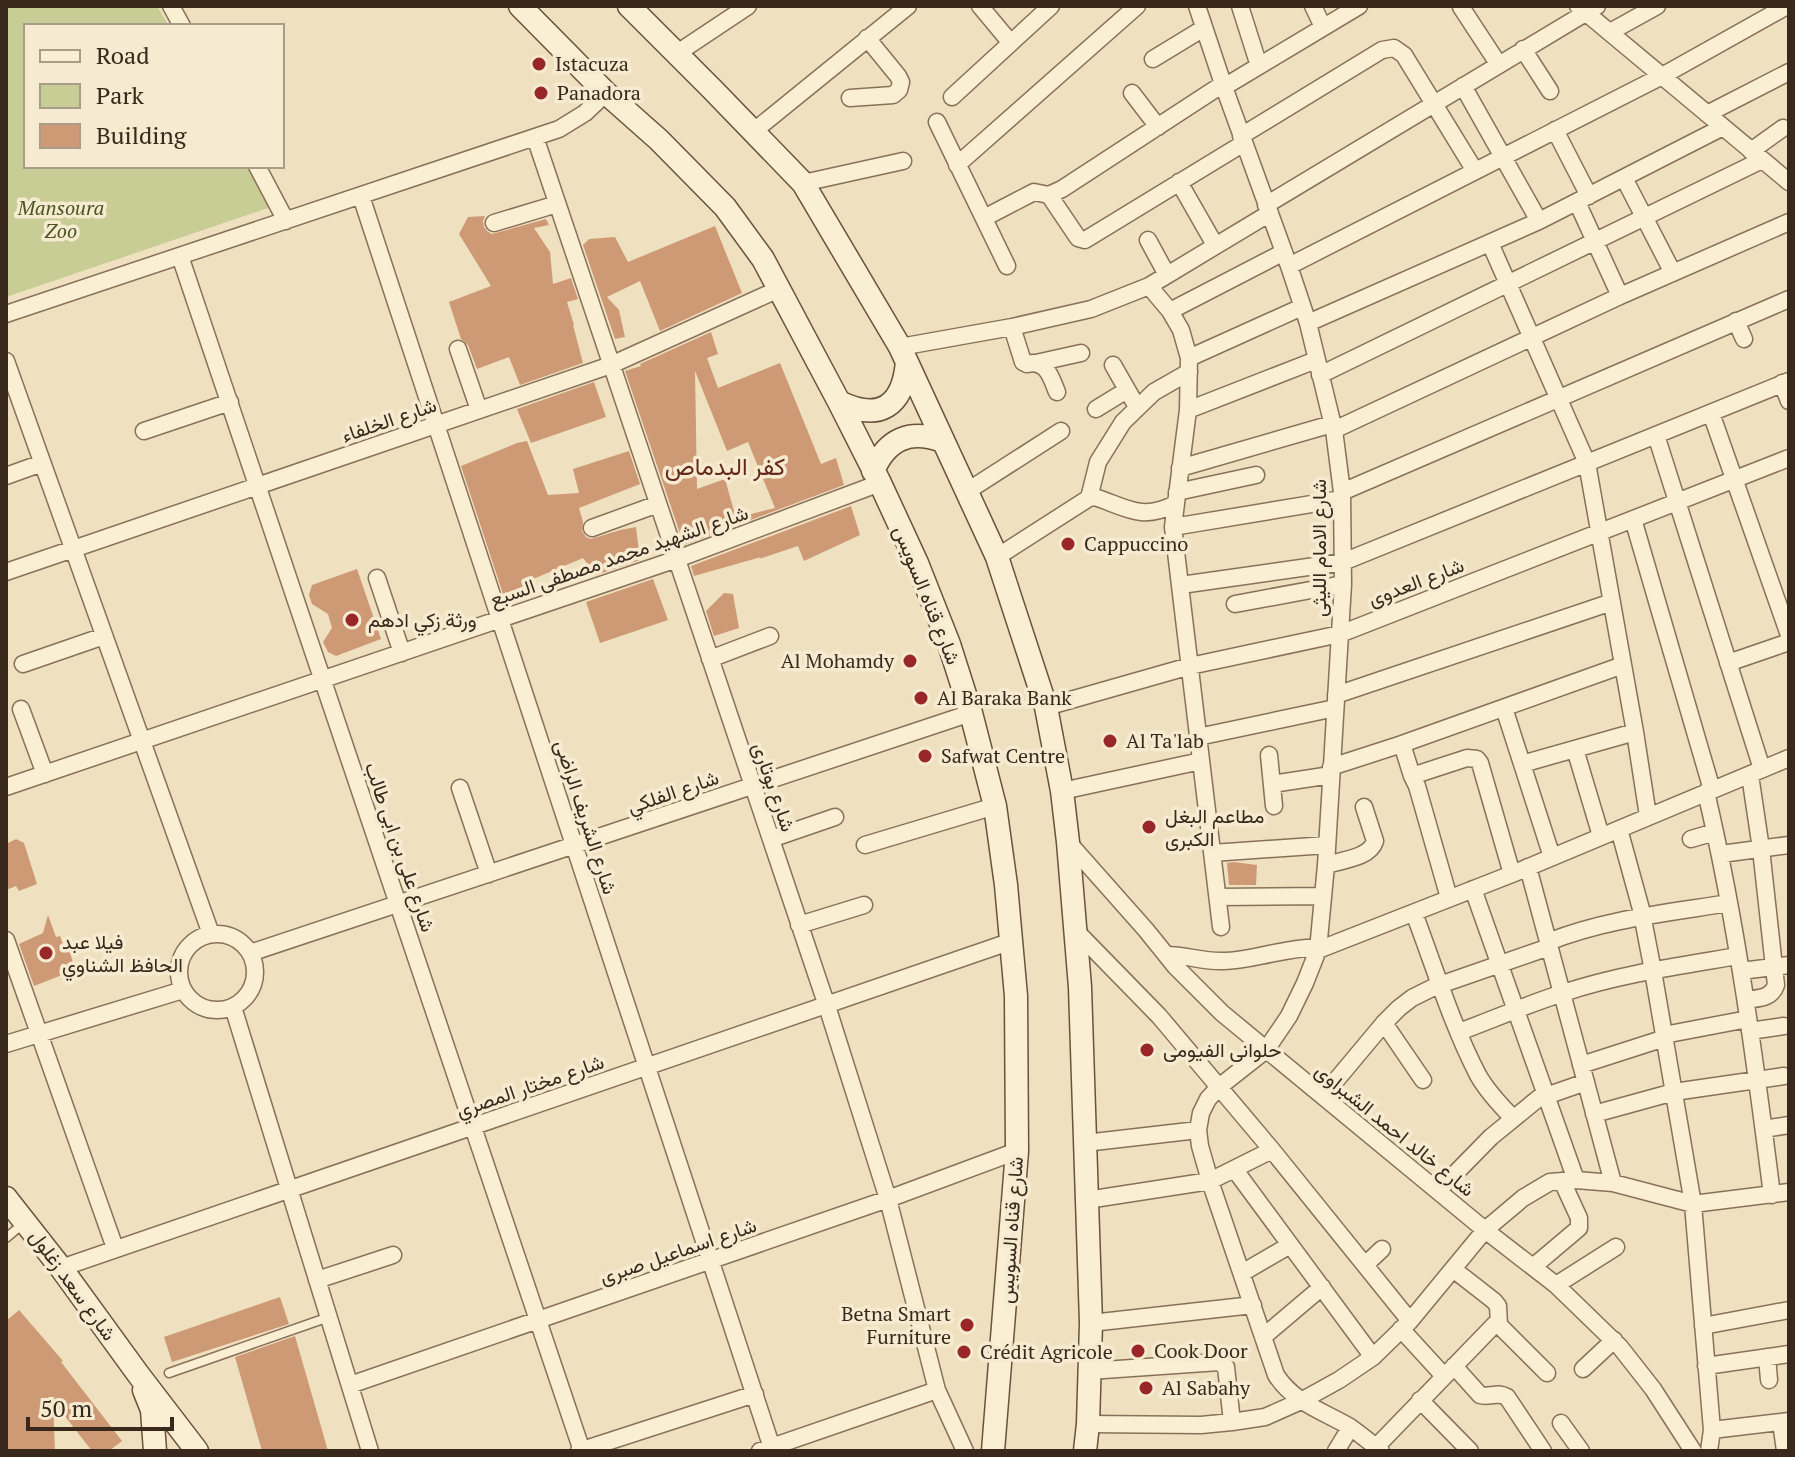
<svg xmlns="http://www.w3.org/2000/svg" width="1795" height="1457" font-family="'PT Serif',Vazirmatn,serif">
<style>
.green{fill:#c7cd94}
.building{fill:#ce9975;fill-rule:evenodd}
.lines{fill:none;stroke-linecap:round;stroke-linejoin:round}
.lane-casing{stroke:#887158;stroke-width:11}
.street-casing{stroke:#887158;stroke-width:19}
.secondary-casing{stroke:#6a523b;stroke-width:25}
.lane{stroke:#faeed3;stroke-width:8}
.street{stroke:#faeed3;stroke-width:16}
.secondary{stroke:#faeed3;stroke-width:22}
.poi-dot{fill:#992628;stroke:#f6ebd0;stroke-width:3}
.labels{text-anchor:middle;stroke-width:7;stroke-linejoin:round;paint-order:stroke}
.poi-label{font-size:20px;fill:#38291c;stroke:#f6ebd0;text-anchor:start}
.park-label{font-size:20px;font-style:italic;fill:#495422;stroke:#f6ebd0}
.street-label{font-size:20px;fill:#38291c;stroke:#f6ebd0}
.quarter-label{font-size:24px;fill:#65291b;stroke:#f6ebd0}
</style>
<rect width="100%" height="100%" fill="#efe0c0"/>
<path class="green" d="M6 6H157L169 26H26V166H248L271 207 6 297Z"/>
<path class="building" d="M485 216 483 221 484 227 487 231 492 234 546 219 549 225 534 228 550 252 553 284 571 278 578 299 567 302 574 325H573L583 363 520 385 509 357 477 369 468 345 461 339 449 302 491 286 459 234 468 217Z
M715 226 742 293 660 331 640 281 607 297 619 310 625 337 615 339 583 245 589 239 615 237 628 262Z
M711 332 718 354 707 358 718 388 780 363 821 464 836 458 844 485 684 545 625 371 641 366 640 364ZM695 371 727 451 748 442 775 508 736 518 725 479 697 489Z
M594 382 606 417 531 443 517 409Z
M527 441 548 495 579 493 573 469 629 451 640 484 579 508 583 522 582 531 586 537 591 539 620 530 636 527 640 560 596 575 583 558 526 582 527 585 503 594 461 466 517 443Z
M851 506 860 535 804 561 798 546 759 559 761 557 694 576 691 566Z
M357 569 381 639 336 656 328 652 323 642 332 628 328 614 312 604 309 595 312 585Z
M653 579 668 620 600 643 586 602Z
M724 593 733 594 739 628 714 636 706 611Z
M16 839 24 843 37 884 19 891 16 886 6 890V844Z
M1234 862 1257 865 1256 885H1229L1227 863Z
M48 915 56 937 60 936 64 947 68 945 75 970 34 986 19 944 43 933Z
M280 1297 289 1324 172 1362 164 1337Z
M19 1310 63 1361 61 1362 122 1441 109 1451H92L53 1401 55 1451H6V1321Z
M295 1336 328 1451H262L235 1357Z"/>
<g class="lines">
<g class="lane-casing">
<path id="lane" d="M6 1238 25 1222
M169 1373 329 1317"/>
</g>
<g class="street-casing">
<path id="street" d="M171 6 182 26
M980 6 1010 42
M1197 6 1224 87 1289 266 1308 323 1334 430 1342 492 1343 584 1326 865 1318 950 1305 983 1289 1016 1266 1050 1219 1087 1208 1099 1201 1113 1198 1130 1200 1146 1210 1181 1276 1375C1294 1403 1323 1411 1350 1427 1360 1434 1371 1443 1381 1451
M1240 6 1259 66
M1313 6 1323 27
M1578 6 1789 182
M1461 7 1499 65
M1610 32 1657 6
M1523 49 1550 91
M676 54 748 6
M1153 59 1204 28
M1463 86 1539 221
M1224 87 1359 6
M1132 93 1158 127
M952 97 1051 6
M850 98 893 95 899 90 901 82 898 76 867 38
M1707 114 1789 72
M937 122 1007 266
M1555 130 1589 196
M754 131 908 6
M1241 136 1382 50 1394 48 1404 55 1475 171
M535 137 827 1006 888 1199 937 1390 965 1451
M1751 151 1783 128
M957 165 1137 6
M257 166 286 221
M1624 178 1673 273
M1179 182 1215 245
M803 183 903 161
M1049 195 1078 238 1085 240 1244 143
M361 196 773 1451
M1577 202 1620 296
M1266 205 1597 6
M984 218 1034 192 1049 195 1062 189 1223 84
M494 223 557 204
M1148 240 1167 275
M1490 243 1587 463 1635 732 1648 816
M180 256 582 1451
M1289 266 1662 76 1787 6
M1149 286 1170 311 1181 330 1189 358 1188 410 1173 527 1221 927
M1170 311 1284 252
M6 314 559 129 585 113 606 93
M1736 321 1744 339
M1308 323 1539 221 1723 127
M1012 327 1023 362 1027 364C1046 359 1051 377 1057 392
M900 347 1012 327 1091 309 1149 286 1270 213
M458 349 479 410
M1189 358 1302 307
M6 361 211 934
M1036 363 1081 353
M1113 365 1137 407
M1320 375 1762 160
M1782 383 1789 401
M1096 409 1127 390
M1188 410 1316 360
M1711 413 1789 635
M1334 430 1620 296 1789 222
M144 431 230 402
M1656 435 1762 769
M1180 468 1332 424
M6 476 42 463
M966 492 1061 431
M1177 492 1256 475
M1342 492 1789 299
M1089 498 1098 462 1123 422 1154 392 1189 372
M1633 519 1712 790
M1173 527 1342 499
M592 528 658 504
M997 557 1089 498 1095 497C1127 508 1142 521 1175 504
M6 572 611 365 779 289
M377 578 402 653
M1181 585 1343 562 1789 381
M1235 604 1343 584
M710 659 770 636
M1728 663 1789 642
M23 664 104 636
M1336 695 1612 602
M1046 707 1190 666 1340 634 1789 458
M1504 708 1552 857
M21 709 45 774
M1198 737 1335 708
M1402 744 1412 776 1467 758 1477 759 1480 763 1512 874
M1575 749 1601 836
M1269 755 1274 806
M1522 764 1635 732
M1331 767 1402 744 1623 665
M1412 776 1417 786 1449 898
M1272 784 1331 775
M6 787 677 559 880 483
M460 788 489 874
M1062 791 1201 761
M1706 792C1737 924 1755 1060 1772 1195
M1619 829 1641 909 1653 971 1693 1204 1712 1430 1709 1451
M771 839 835 817
M1691 839 1715 832
M1068 842 1146 930 1175 966 1222 1013 1485 1230 1556 1285 1620 1347 1653 1389 1693 1451
M865 845 995 806
M1212 853 1327 845
M1721 854 1789 845
M1326 865C1342 860 1370 858 1375 841L1364 807
M1528 867 1613 1183
M1473 889 1576 1180
M1218 897 1323 896
M1414 913C1434 966 1452 1025 1478 1075 1487 1091 1500 1105 1513 1118
M799 925 864 905
M1076 931 1159 1016 1272 1150 1410 1321
M179 972a38 38 0 1 1 76 0a38 38 0 1 1-76 0Z
M6 940 115 1248
M1548 942C1605 919 1668 913 1729 903
M1318 950 1512 874 1789 758
M250 953 971 713
M1167 955C1186 955 1204 962 1224 961 1243 961 1261 955 1280 952 1293 949 1305 948 1318 947
M1741 971 1789 965
M1746 1000C1758 998 1771 999 1776 985L1761 849 1750 775
M233 1007 370 1451
M1384 1023 1423 1080
M1750 1031 1784 1026
M1459 1032C1494 1019 1528 1004 1563 993 1620 974 1679 966 1738 956
M1664 1035 1748 1019
M6 1044 183 990
M1581 1065 1665 1038
M1323 1096 1384 1023 1399 1008 1412 998 1434 987 1549 947
M1546 1096 1586 1082
M1594 1114 1674 1092 1784 1076
M1764 1129 1789 1125
M1085 1143 1198 1130
M1235 1170 1373 1357
M1438 1191 1491 1137 1545 1093
M1087 1200 1210 1181 1272 1150
M1365 1265 1382 1249
M1534 1266 1579 1228V1218L1562 1181
M61 1268 1012 941
M1453 1269 1494 1301 1498 1306 1499 1325 1547 1373
M1242 1273 1290 1245
M317 1280 393 1255
M1556 1285 1616 1247
M1091 1323 1253 1305
M1703 1326 1789 1310
M1401 1329 1444 1376
M1263 1337 1322 1287
M1767 1357 1769 1380
M1454 1366 1480 1395C1490 1398 1497 1391 1507 1397L1543 1451
M1706 1366 1789 1354
M1583 1369 1614 1340
M1089 1371 1219 1362 1226 1367 1232 1422
M350 1385 888 1199 1017 1151
M1420 1400 1470 1451
M1781 1422 1785 1451
M1561 1423 1581 1451
M1088 1424 1201 1425 1232 1422 1265 1417 1301 1401 1339 1380 1373 1357 1410 1321 1485 1230 1523 1198 1550 1182 1576 1180 1613 1183 1693 1204 1789 1192
M1712 1430 1789 1421
M1376 1447 1498 1321
M579 1451 755 1394
M760 1451 937 1390
M1336 1451 1350 1428"/>
</g>
<g class="secondary-casing">
<path id="secondary" d="M520 6 606 93 659 140 725 207 763 259 839 402 880 483 917 563 949 644 971 713 995 806 1006 885 1016 996 1017 1151 993 1451
M629 6 712 89 803 183 900 347 997 557 1046 707 1062 791 1068 842 1080 987 1091 1323 1088 1424 1085 1451
M839 402C880 422 903 406 907 362
M873 471C887 439 910 429 942 441
M6 1198 61 1268 138 1374 197 1451
M144 1390 152 1410 155 1451"/>
</g>
<use href="#lane" class="lane"/>
<use href="#street" class="street"/>
<use href="#secondary" class="secondary"/>
</g>
<g class="poi-dot">
<circle cx="539" cy="64" r="8"/>
<circle cx="541" cy="93" r="8"/>
<circle cx="1068" cy="544" r="8"/>
<circle cx="352" cy="620" r="8"/>
<circle cx="910" cy="661" r="8"/>
<circle cx="921" cy="698" r="8"/>
<circle cx="1110" cy="741" r="8"/>
<circle cx="925" cy="756" r="8"/>
<circle cx="1149" cy="827" r="8"/>
<circle cx="46" cy="953" r="8"/>
<circle cx="1147" cy="1050" r="8"/>
<circle cx="967" cy="1325" r="8"/>
<circle cx="1138" cy="1351" r="8"/>
<circle cx="964" cy="1352" r="8"/>
<circle cx="1146" cy="1388" r="8"/>
</g>
<g class="labels">
<g class="poi-label">
<text x="555" y="71">Istacuza</text>
<text x="557" y="100">Panadora</text>
<text x="1084" y="551">Cappuccino</text>
<text x="368" y="627">ورثة زكي ادهم</text>
<text x="894" y="668" text-anchor="end">Al Mohamdy</text>
<text x="937" y="705">Al Baraka Bank</text>
<text x="1126" y="748">Al Ta'lab</text>
<text x="941" y="763">Safwat Centre</text>
<text x="1165" y="823">مطاعم البغل<tspan x="1165" dy="23">الكبرى</tspan></text>
<text x="62" y="949">فيلا عبد<tspan x="62" dy="23">الحافظ الشناوي</tspan></text>
<text x="1163" y="1057">حلوانى الفيومى</text>
<text x="951" y="1321" text-anchor="end">Betna Smart<tspan x="951" dy="23">Furniture</tspan></text>
<text x="1154" y="1358">Cook Door</text>
<text x="980" y="1359">Crédit Agricole</text>
<text x="1162" y="1395">Al Sabahy</text>
</g>
<g class="park-label">
<text x="61" y="215">Mansoura<tspan x="61" dy="23">Zoo</tspan></text>
</g>
<g class="street-label">
<text transform="translate(389 420) rotate(-19)" y="7">شارع الخلفاء</text>
<text transform="translate(1319 548) rotate(-90)" y="7">شارع الامام الليثى</text>
<text transform="translate(619 556) rotate(-19)" y="7">شارع الشهيد محمد مصطفى السبع</text>
<text transform="translate(1416 582) rotate(-21)" y="7">شارع العدوى</text>
<text transform="translate(927 595) rotate(68)" y="7">شارع قناه السويس</text>
<text transform="translate(774 787) rotate(71)" y="7">شارع بوتارى</text>
<text transform="translate(673 792) rotate(-19)" y="7">شارع الفلكي</text>
<text transform="translate(586 817) rotate(72)" y="7">شارع الشريف الراضى</text>
<text transform="translate(400 847) rotate(71)" y="7">شارع على بن ابى طالب</text>
<text transform="translate(530 1086) rotate(-19)" y="7">شارع مختار المصري</text>
<text transform="translate(1395 1130) rotate(39)" y="7">شارع خالد احمد الشبراوى</text>
<text transform="translate(1011 1230) rotate(-86)" y="7">شارع قناه السويس</text>
<text transform="translate(678 1251) rotate(-19)" y="7">شارع اسماعيل صبرى</text>
<text transform="translate(73 1285) rotate(54)" y="7">شارع سعد زغلول</text>
</g>
<g class="quarter-label">
<text x="725" y="475">كفر البدماص</text>
</g>
</g>
<rect width="1795" height="1457" fill="none" stroke="#38291c" stroke-width="16"/>
<rect x="24" y="24" width="260" height="144" fill="#f6ebd0" stroke="#aa9d88" stroke-width="2"/>
<rect x="40" y="50" width="40" height="12" fill="#faeed3" stroke="#aa9d88" stroke-width="2"/>
<text x="96" y="64" font-size="24" fill="#38291c">Road</text>
<rect x="40" y="84" width="40" height="24" fill="#c7cd94" stroke="#aa9d88" stroke-width="2"/>
<text x="96" y="104" font-size="24" fill="#38291c">Park</text>
<rect x="40" y="124" width="40" height="24" fill="#ce9975" stroke="#aa9d88" stroke-width="2"/>
<text x="96" y="144" font-size="24" fill="#38291c">Building</text>
<path d="M28 1417v12h144v-12" fill="none" stroke="#38291c" stroke-width="4"/>
<text x="40" y="1417" font-size="24" fill="#38291c" stroke="#f6ebd0" stroke-width="6" paint-order="stroke">50 m</text>
</svg>
